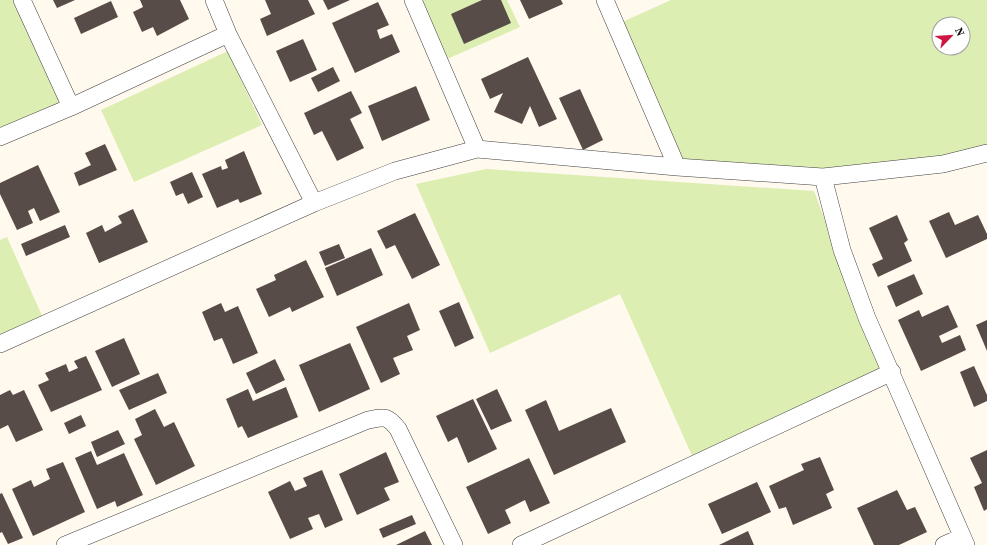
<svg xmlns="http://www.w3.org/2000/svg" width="987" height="545" font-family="'Source Serif 4',serif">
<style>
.green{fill:#ddeeb3;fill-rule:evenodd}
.building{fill:#584c49}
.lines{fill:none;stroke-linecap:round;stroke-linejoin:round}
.minor-casing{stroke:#414141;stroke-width:18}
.minor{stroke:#fff;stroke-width:17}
</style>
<rect width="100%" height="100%" fill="#fff9ee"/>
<path class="green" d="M0 0H14L62 104 0 129Z
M421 0H507L520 27 447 59Z
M671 0H987V146L939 159 821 171 683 161 620 23ZM939 24H963V48H939Z
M228 51 262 125 134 182 101 110Z
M486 169 814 191 882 371 693 458 620 294 490 353 416 184Z
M7 237 43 318 0 337V240Z"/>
<path class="building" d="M53 0H75L57 8Z
M140 0H180L189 19 157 36 153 27 142 32 133 12 143 7Z
M265 0H308L315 14 267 36 260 19 271 14Z
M323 0H350L328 10Z
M482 0H501L511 23 464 44 451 14Z
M520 0H561L563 4 529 19Z
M111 1 118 17 81 34 74 18Z
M378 2 389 25 377 30 380 39 392 34 400 52 355 73 332 23Z
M303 39 317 70 290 82 276 51Z
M528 57 557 119 539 127 530 106 522 124 494 112 503 93 490 99 481 79Z
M333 67 340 81 318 92 311 78Z
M416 86 430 120 382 141 368 106Z
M580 89 603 140 583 150 559 98Z
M351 91 362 113 350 119 364 148 337 161 322 131 314 135 304 113Z
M105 144 117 170 79 186 74 173 91 165 85 153Z
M244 151 262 194 240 203 238 199 217 208 202 174 221 166 222 170 228 168 225 160Z
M38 165 60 212 40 221 34 208 28 211 33 223 17 230 0 194V183Z
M192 172 203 197 188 204 183 193 176 196 170 182Z
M133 209 148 242 99 263 86 233 102 225 105 232 122 223 118 216Z
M949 212 955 225 978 215 987 234V239L946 258 929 221Z
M415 213 440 265 412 279 395 245 386 249 377 231Z
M897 215 908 240 904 243 912 261 878 277 872 264 883 259 869 228Z
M65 225 70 237 26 256 21 244Z
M339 244 345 258 325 266 319 252Z
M371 248 383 275 337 296 325 268Z
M306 260 324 297 292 312 290 307 269 317 256 289 276 280 274 275Z
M914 274 923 294 896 307 887 286Z
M459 302 474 338 455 347 439 311Z
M221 303 225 312 238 306 258 353 233 364 222 338 214 341 202 312Z
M409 303 420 330 407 336 413 350 393 358 400 374 381 383 356 327Z
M948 305 958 327 939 336 942 343 960 335 966 350 921 371 898 320 919 310 922 317Z
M987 320V351L976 325Z
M124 338 140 374 112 387 95 351Z
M350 343 370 389 319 412 299 365Z
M86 356 102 390 51 412 38 385 49 380 45 373 66 364 69 372 78 368 74 361Z
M275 359 285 380 256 394 246 373Z
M974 366 987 395V401L974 407 960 372Z
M158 373 167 393 129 410 119 390Z
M286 387 298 417 248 438 242 426 238 428 226 399 248 389 253 401Z
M497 389 512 421 491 430 476 399Z
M10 390 13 395 24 390 43 430 16 442 8 425 0 429V395Z
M473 399 497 449 468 463 457 437 448 442 436 416Z
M546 400 559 431 611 408 626 442 554 475 525 410Z
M155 409 164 427 174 422 195 466 156 485 134 439 142 435 135 419Z
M81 415 86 426 69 434 64 423Z
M118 430 125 444 97 457 91 442Z
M987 450V509L984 511 974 487 982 483 970 458Z
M91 451 97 465 124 453 143 495 117 507 115 501 97 509 75 458Z
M386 452 399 482 384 488 390 500 357 515 339 474Z
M820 457 834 490 826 494 832 508 793 525 786 507 779 509 769 486 804 470 801 464Z
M529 458 550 503 530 512 525 500 505 510 511 523 488 534 466 487Z
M63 462 85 512 33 536 12 489 31 480 34 487 50 479 46 469Z
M322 470 343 520 325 528 319 514 308 518 313 529 290 539 268 492 290 481 295 491 307 486 303 478Z
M757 482 771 512 722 534 708 504Z
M897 490 907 510 915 507 927 532 899 545H874L857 508Z
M2 493 23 538 8 544 2 532 0 533V494Z
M412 515 416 524 383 538 379 529Z
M425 531 432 545H396Z
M748 531 754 545H719Z"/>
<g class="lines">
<g class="minor-casing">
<path id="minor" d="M22 0 71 107
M214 0 228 34 314 203
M605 0 677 167
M0 137 71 107 228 34
M477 149 677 167 823 177 943 164 987 153
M823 177 842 250 867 318 966 545
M0 344 314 203 395 171 477 149 413 0
M65 545 368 420C384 417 387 415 398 429L454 545
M521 545 892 372
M944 545 962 537"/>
</g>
<use href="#minor" class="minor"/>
</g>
<g transform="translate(951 36) rotate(65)"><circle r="19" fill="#ffffff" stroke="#9f9f9f"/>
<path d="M0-3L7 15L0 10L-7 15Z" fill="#cd1640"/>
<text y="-6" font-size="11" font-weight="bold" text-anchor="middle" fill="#0e0e0e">N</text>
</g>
</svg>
